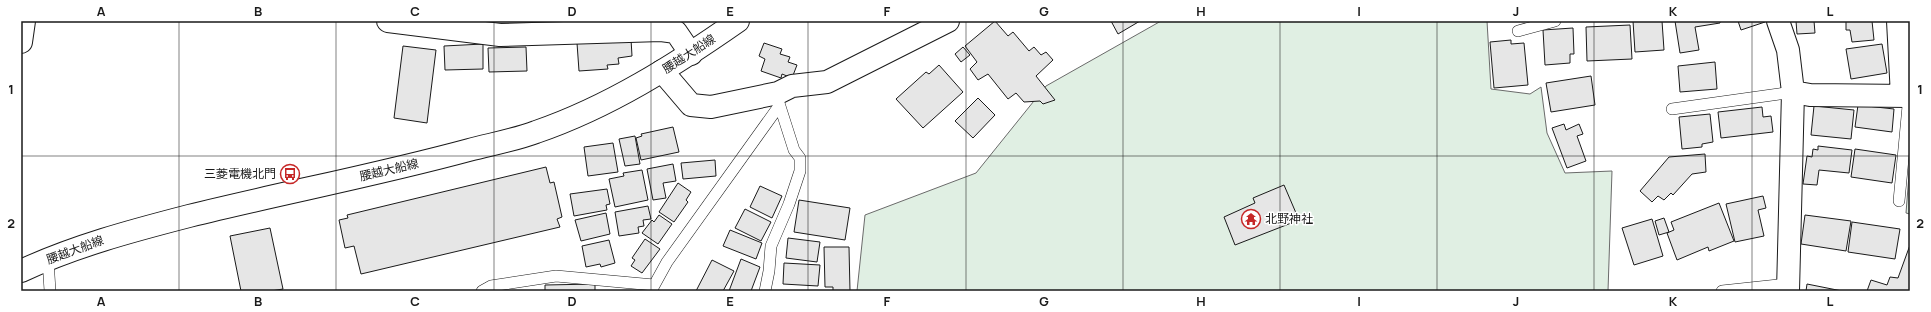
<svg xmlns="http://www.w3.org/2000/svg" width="1931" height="312" font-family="Manrope,'Noto Sans JP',sans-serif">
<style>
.green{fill:#e0efe3;stroke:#6a6a6a}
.building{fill:#e6e6e6;stroke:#1a1a1a}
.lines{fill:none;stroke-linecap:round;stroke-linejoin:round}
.lane-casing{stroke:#1a1a1a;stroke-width:12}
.street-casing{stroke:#1a1a1a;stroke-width:24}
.secondary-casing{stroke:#1a1a1a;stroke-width:24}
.lane{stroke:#fff;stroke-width:11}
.street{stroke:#fff;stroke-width:22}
.secondary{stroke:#fff;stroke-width:22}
.grid{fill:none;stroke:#1a1a1a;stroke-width:1;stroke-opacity:0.55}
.labels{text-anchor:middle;stroke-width:3;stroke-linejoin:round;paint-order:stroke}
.street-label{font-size:12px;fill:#1a1a1a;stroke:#fff}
.poi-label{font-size:12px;fill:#1a1a1a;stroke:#fff;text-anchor:end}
.neatline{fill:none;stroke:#1a1a1a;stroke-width:1.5}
.grid-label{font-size:13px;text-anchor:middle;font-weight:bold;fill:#1a1a1a}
</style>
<rect width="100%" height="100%" fill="#fff"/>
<path class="green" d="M1161 21H1487L1491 89 1530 94 1541 87 1547 133 1565 173 1612 171 1608 291H857L865 215 976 173 1046 86Z
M1910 162V214L1906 213Z"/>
<path class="building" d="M995 21 1008 36 1013 32 1029 51 1034 47 1041 55 1046 52 1053 60 1036 76 1055 100 1043 104 1040 101 1024 102 1016 93 1008 99 988 74 978 80 970 69 977 62 965 46Z
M1111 21H1140L1118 34Z
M1633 21H1662L1664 50 1635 52Z
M1675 21H1720V23L1695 27 1699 50 1680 53Z
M1738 21H1764L1765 22 1741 30Z
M1796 21H1814L1815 33 1797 34Z
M1846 21H1872L1874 40 1852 42 1850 30H1846Z
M1630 25 1632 59 1587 61 1586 27Z
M1573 28 1574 54H1570V63L1545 65 1543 30Z
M631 39 632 56 618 58 619 64 607 65 608 69 579 71 577 43Z
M1511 40V44L1524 43 1528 85 1494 88 1490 42Z
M764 43 782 49 780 54 790 57 788 62 797 65 792 78 782 74 781 78 761 71 765 59 759 56Z
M483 44V69L445 70 444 46Z
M1882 44 1887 73 1851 79 1846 49Z
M403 46 436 50 427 123 394 118Z
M526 47 527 71 489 72 488 48Z
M963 47 970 55 961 62 955 54Z
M1715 62 1717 89 1680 92 1678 66Z
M939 65 963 92 923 128 896 99 926 72 929 74Z
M1591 76 1595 105 1551 112 1546 83Z
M978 98 995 115 973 138 955 121Z
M1858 105 1894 109 1892 132 1855 127Z
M1814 106 1854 110 1851 139 1811 135Z
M1762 107 1763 117 1771 116 1773 132 1721 138 1718 112Z
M1710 114 1713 142 1702 144V147L1682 149 1679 117Z
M1564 124 1566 130 1579 124 1583 134 1577 136 1586 161 1567 168 1552 128Z
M673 127 679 152 641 160 636 138 642 136 641 134Z
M635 136 640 164 625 166 619 139Z
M613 143 618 172 588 176 584 147Z
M1818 146 1852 150 1849 173 1819 170 1817 185 1803 184 1807 156 1812 157 1813 149 1818 150Z
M1855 149 1896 155 1892 183 1851 177Z
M1705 154 1706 172 1692 174 1673 195 1671 193 1664 200 1658 196 1652 202 1640 191 1669 157Z
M715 160 716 176 683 179 681 163Z
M673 164 676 181 663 183 666 198 653 200 647 169Z
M546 167 550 183 554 182 562 217 557 219 560 227 361 274 354 246 345 248 339 220 348 218 347 215Z
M642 170 648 200 615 207 609 179 624 176 623 173Z
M678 183 691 192 686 200 688 202 674 222 659 212Z
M1284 185 1299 220 1235 245 1224 217 1255 203 1253 198Z
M760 186 782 196 772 218 750 207Z
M607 189 610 204 606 205 607 210 574 216 570 194Z
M1763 196 1766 208 1758 210 1764 236 1735 242 1726 204Z
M799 200 850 208 845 240 794 232Z
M1719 203 1734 241 1709 251 1708 247 1677 260 1667 233 1674 230 1671 222Z
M648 206 651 219 643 220 644 226 638 227 639 233 619 236 615 212Z
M745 209 771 222 761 241 735 228Z
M606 213 610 234 581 241 575 220Z
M659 215 672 224 658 244 642 233 652 220 654 222Z
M1805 215 1851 221 1846 251 1801 244Z
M1664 218 1669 232 1659 235 1655 221Z
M1652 219 1663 256 1634 265 1622 228Z
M1852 222 1900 229 1895 259 1848 252Z
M270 228 283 289 271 291H241L230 236Z
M730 230 762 243 756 259 723 246Z
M788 238 820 242 817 262 786 258Z
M645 239 660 249 642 273 631 266 635 260 632 258Z
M609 240 615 263 601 267 600 264 586 267 582 246Z
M1910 245V291H1867L1871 280 1887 285 1890 277 1898 278Z
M824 247H849L850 291H833V287H825Z
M741 259 760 267 751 291H729Z
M712 260 734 271 723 291H696Z
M784 263 820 265 818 286 783 284Z
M595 284V291H545V285Z
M1807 284 1842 291H1806Z"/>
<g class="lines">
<g class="lane-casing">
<path id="lane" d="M1518 31 1555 21
M1672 109 1793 92
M1899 201 1908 106 1902 96
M48 259 50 291
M482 291 491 286 556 276 654 285
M651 291 667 262 779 106
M765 291 769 271 771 246 789 204 800 171V158L794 150 778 100
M1722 291 1787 284"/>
</g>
<g class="street-casing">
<path id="street" d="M388 21 500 35 661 30 676 32 691 54
M1778 21 1788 50 1793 92 1810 95 1910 96
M1898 21 1902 96
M21 42 24 21
M662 71 691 105 711 107 778 93 792 86 827 82 948 21"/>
</g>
<g class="secondary-casing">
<path id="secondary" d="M21 271C75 246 131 231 189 216 282 193 377 175 469 150 492 144 515 140 536 132 609 107 675 65 738 21
M1788 291 1793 92"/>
</g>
<use href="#lane" class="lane"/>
<use href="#street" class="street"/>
<use href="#secondary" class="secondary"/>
</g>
<path class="grid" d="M179 21V291M336 21V291M494 21V291M651 21V291M808 21V291M966 21V291M1123 21V291M1280 21V291M1437 21V291M1594 21V291M1752 21V291M21 156H1910"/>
<defs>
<g id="bus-ring" transform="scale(1)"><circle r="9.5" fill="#fff" stroke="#c62828" stroke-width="1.5"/><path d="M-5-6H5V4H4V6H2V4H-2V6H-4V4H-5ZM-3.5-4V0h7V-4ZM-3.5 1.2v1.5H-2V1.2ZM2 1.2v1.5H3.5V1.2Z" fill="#c62828"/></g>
<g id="temple-ring" transform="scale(1)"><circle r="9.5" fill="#fff" stroke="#c62828" stroke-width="1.5"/><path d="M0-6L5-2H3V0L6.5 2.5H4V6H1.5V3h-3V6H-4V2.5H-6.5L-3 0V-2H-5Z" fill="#c62828"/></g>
</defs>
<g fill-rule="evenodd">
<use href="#bus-ring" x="290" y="174"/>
<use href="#temple-ring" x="1251" y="219"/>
</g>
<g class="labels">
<g class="street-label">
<text transform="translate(689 54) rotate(-33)" y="4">腰越大船線</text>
<text transform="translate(389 170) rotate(-13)" y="4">腰越大船線</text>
<text transform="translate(75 250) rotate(-20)" y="4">腰越大船線</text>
</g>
<g class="poi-label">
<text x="276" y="178">三菱電機北門</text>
<text x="1265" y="223" text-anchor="start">北野神社</text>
</g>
</g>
<rect width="1931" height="312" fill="none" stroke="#ffffff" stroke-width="44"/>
<rect x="22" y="22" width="1887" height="268" class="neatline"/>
<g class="grid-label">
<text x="101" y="16">A</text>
<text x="258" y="16">B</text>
<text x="415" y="16">C</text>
<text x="572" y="16">D</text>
<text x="730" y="16">E</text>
<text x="887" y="16">F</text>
<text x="1044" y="16">G</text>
<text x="1201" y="16">H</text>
<text x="1359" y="16">I</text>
<text x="1516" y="16">J</text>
<text x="1673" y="16">K</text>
<text x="1830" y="16">L</text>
<text x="11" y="94">1</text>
<text x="1920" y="94">1</text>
<text x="11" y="228">2</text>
<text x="1920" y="228">2</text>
<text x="101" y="306">A</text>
<text x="258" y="306">B</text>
<text x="415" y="306">C</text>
<text x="572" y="306">D</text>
<text x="730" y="306">E</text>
<text x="887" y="306">F</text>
<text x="1044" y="306">G</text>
<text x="1201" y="306">H</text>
<text x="1359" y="306">I</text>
<text x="1516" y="306">J</text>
<text x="1673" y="306">K</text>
<text x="1830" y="306">L</text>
</g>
</svg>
